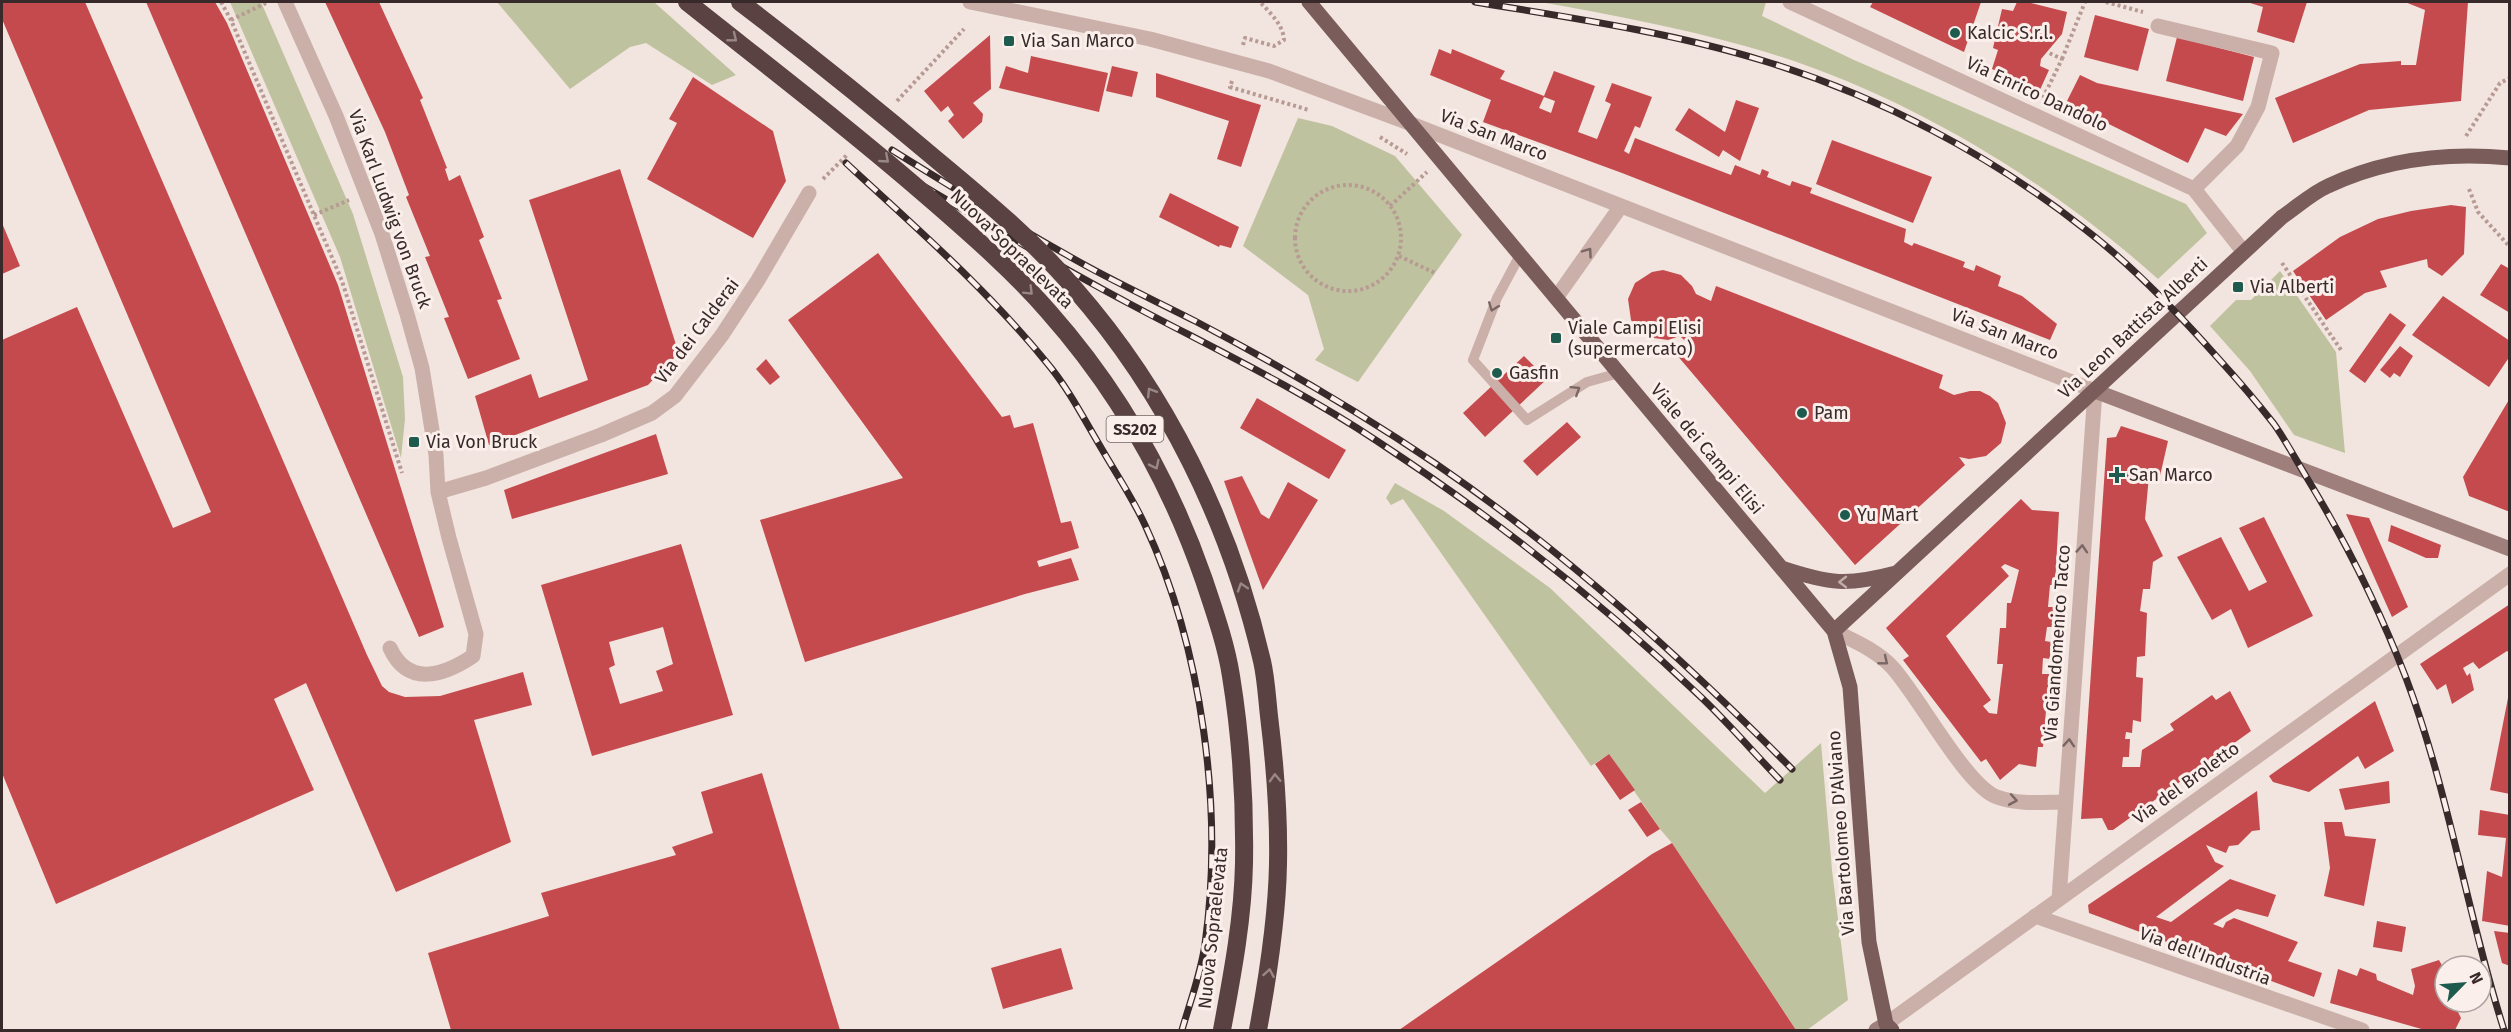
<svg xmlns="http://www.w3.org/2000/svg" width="2511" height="1032" font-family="'Fira Sans',sans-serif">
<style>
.green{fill:#bfc29e}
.building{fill:#c54a4e;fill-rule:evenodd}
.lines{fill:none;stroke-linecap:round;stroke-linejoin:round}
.path{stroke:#b79a94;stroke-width:4;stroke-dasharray:3 3;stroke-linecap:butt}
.lane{stroke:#cbb0aa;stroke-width:10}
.street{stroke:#cbb0aa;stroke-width:15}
.secondary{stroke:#9f7f7b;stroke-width:15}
.primary{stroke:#7a5d5b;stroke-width:15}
.rail-casing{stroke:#382a2a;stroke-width:7}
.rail{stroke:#faefeb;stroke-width:4.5;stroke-dasharray:14;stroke-linecap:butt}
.highway-bridge{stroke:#594241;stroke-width:18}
.oneway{stroke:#998785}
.oneway2{stroke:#7a6664}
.oneway3{stroke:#c0adaa}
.poi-dot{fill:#1f5a4e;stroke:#faefeb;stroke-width:2}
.labels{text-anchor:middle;stroke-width:6;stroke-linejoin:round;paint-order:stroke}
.shield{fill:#faefeb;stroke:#726564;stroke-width:1.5}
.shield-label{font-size:16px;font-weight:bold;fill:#382a2a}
.poi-label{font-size:18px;fill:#382a2a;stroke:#faefeb;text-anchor:start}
.street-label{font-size:18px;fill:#382a2a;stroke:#faefeb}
</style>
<rect width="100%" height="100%" fill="#f2e4de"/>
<path class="green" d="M230 2H261L353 214 384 315 403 377 405 419 401 458 340 257Z
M497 2H654L736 75 712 85 646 43 630 47 570 89Z
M1540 2H1766L1762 16 1854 60 2186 204 2207 233 2158 279C2043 176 1894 87 1745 46 1677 27 1608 14 1540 2Z
M1298 118 1332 126 1395 156 1462 235 1358 382 1315 360 1324 349 1308 295 1243 246Z
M2280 271 2336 352 2345 453 2294 435 2250 371 2210 326 2236 300H2251Z
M1395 483 1444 511 1550 588 1765 793 1821 743 1832 870 1848 1000 1807 1030H1796L1672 843 1660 829 1609 754 1591 766 1403 499 1391 505 1386 498Z"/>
<path class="building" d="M2 2H85L367 655 382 686 389 692 405 697 440 696 523 672 532 705 474 720 511 842 396 892 306 683 274 699 314 790 56 904 2 773V340L77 307 173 528 211 512 2 19Z
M146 2H215L227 23 338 285 444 627 419 637Z
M325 2H379L423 98 420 100 447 168 445 169 449 181 460 175 484 237 479 240 502 299 497 300 520 359 468 379 444 318 449 317 425 257 430 256 406 197 409 195 385 132Z
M1873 2H1981L1964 52 1870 7Z
M2017 2H2027L2067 12 2062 34 2041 59 2040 66 2049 70 2039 92 1992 69 1998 50 1993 48 2002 9 2013 11Z
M2247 2H2307L2294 43 2257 32 2263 7Z
M2405 2H2468L2461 101 2369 110 2293 143 2275 98 2360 64 2401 61V65H2416L2425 10Z
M2095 15 2149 29 2138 71 2084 57Z
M990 35 991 89 973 103 983 114 982 122 963 139 948 121 954 115 948 106 941 112 924 91Z
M2177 37 2254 57 2243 101 2166 81Z
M1439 49 1451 54 1452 49 1505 71 1500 79 1544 96 1554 71 1595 86 1578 132 1597 139 1611 104 1605 101 1612 83 1652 97 1640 128 1635 126 1624 151 1629 154 1635 138 1731 175 1735 165 1760 175 1762 169 1769 172 1767 177 1790 186 1792 181 1812 188 1810 193 1906 229 1904 242 1912 246 1914 243 1965 262 1963 267 1974 271 1976 265 2001 276 1998 286 2022 296 2057 324 2050 340 1622 173 1483 122 1491 100 1430 75ZM1544 97 1555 101 1551 113 1539 108Z
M1031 56 1108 73 1099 112 999 88 1006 66 1028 73Z
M1112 66 1138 72 1132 97 1106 91Z
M1156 73 1261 105 1241 167 1217 159 1229 121 1156 97Z
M2080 75 2097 83 2243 114 2226 136 2205 128 2188 163 2066 103Z
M693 77 773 131 786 181 753 238 647 179 677 123 669 119Z
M1736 100 1759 108 1740 161 1723 150 1719 157 1675 130 1689 108 1725 132Z
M1832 140 1932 177 1913 223 1816 184Z
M620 169 679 354 673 355 674 358 648 385 489 445 475 396 531 374 539 398 588 380 529 200Z
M1170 193 1239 227 1231 248 1220 245 1219 247 1159 217Z
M2451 205 2466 207 2464 254 2442 276 2428 267 2427 259 2380 271 2387 287 2365 293 2326 320 2293 271 2340 237 2378 219 2411 211Z
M2 223 20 266 2 274Z
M878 253 1002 417 1010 415 1014 428 1033 423 1061 523 1071 521 1079 548 1037 561 1039 567 1071 558 1079 580 1025 594 805 662 760 520 903 478 788 320Z
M2501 264 2510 269V313L2480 295Z
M1663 270 1681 275 1692 286 1696 294 1711 301 1716 286 1943 375 1939 388 1954 395 1970 391H1980L1990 396 1998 403 2006 423 2001 443 1986 456 1969 459 1959 457 1965 465 1855 565 1676 354 1688 344 1680 336 1668 340 1647 337 1637 329 1631 320 1628 299 1635 283 1652 272Z
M2443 296 2510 341V356L2489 387 2412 335Z
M2390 313 2406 325 2365 383 2349 371Z
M2400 346 2413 356 2400 377 2394 373 2390 378 2380 370Z
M1524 356 1547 379 1485 437 1463 413Z
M766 359 780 377 770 385 756 369Z
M1257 398 1346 450 1329 479 1240 428Z
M2510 398V512L2469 496 2463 477Z
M1567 422 1581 437 1537 476 1523 461Z
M2121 426 2168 441 2160 476H2149L2145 519 2163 556 2153 562 2150 589H2143L2140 611 2147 613 2145 656 2137 657 2136 677 2143 678 2141 722 2133 720 2132 733 2126 732 2125 739H2130L2129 757H2123L2122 767H2140L2142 750 2174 730 2170 724 2212 695 2216 700 2230 691 2251 731 2113 830H2108L2102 818 2081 819 2107 438 2116 437Z
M656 434 668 474 512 519 504 490Z
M1242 476 1261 514 1269 519 1288 482 1318 500 1263 590 1224 481Z
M2021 499 2032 510 2059 512 2055 585H2050L2048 607H2053L2052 627H2047L2045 641 2051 642 2050 659 2043 658 2042 674H2049L2043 747H2038L2036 767 2019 764 2000 780 1986 759 1981 762 1903 660 1909 656 1886 628ZM2005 564 2019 570 2011 603H2007L2006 628H2000L1997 664H2003L1997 714 1989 713 1983 706 1991 700 1946 636 2009 576 2001 567Z
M2346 514 2369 518 2408 607 2392 617Z
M2264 517 2313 616 2248 648 2231 609 2212 620 2177 557 2221 537 2249 591 2267 582 2239 528Z
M2391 525 2441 545 2438 558H2426L2388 541Z
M681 544 733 715 592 756 541 585ZM663 627 673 664 656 671 663 691 620 704 609 668 615 665 609 642Z
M2510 604V653L2507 651 2479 669 2473 662 2463 668 2467 676 2470 673 2474 690 2452 704 2446 684 2437 690 2420 664Z
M2508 698 2510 699V794L2490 790Z
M2375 701 2394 751 2365 769 2358 756 2309 792 2273 782 2269 776Z
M1609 754 1635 790 1620 800 1595 764Z
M762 773 840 1030H451L428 953 549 916 541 893 676 855 672 847 713 833 701 792Z
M2389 781 2390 803 2345 810 2339 789Z
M2257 791 2260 830 2252 831 2238 845 2229 846 2226 853 2206 845 2215 862 2224 866 2156 917 2171 922 2230 879 2276 895 2268 917 2237 909 2213 924 2223 928 2226 922 2234 918 2298 942 2288 961 2322 973 2314 997 2089 913 2088 905Z
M1641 802 1660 829 1647 837 1628 810Z
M2480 810 2510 815V926L2482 921 2487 871 2502 877 2506 838 2478 835Z
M2324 822H2342L2345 836 2376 839 2364 906 2324 896 2330 868Z
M1672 843 1796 1030H1399L1652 854Z
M2377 921 2406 927 2402 952 2373 947Z
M2494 931 2510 933V966L2502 963Z
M1061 948 1073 989 1003 1009 991 968Z
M2439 960 2445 971V986H2439L2442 996H2445V1002H2453L2461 1018 2455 1030H2425L2330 1003 2338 969 2357 976 2360 968 2376 974 2377 980 2413 995 2415 986 2411 969Z"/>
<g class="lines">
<path class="path" d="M221 2 231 20 342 281 402 473
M2106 2 2143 12
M231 20 266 3
M1243 45 1245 38 1274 46 1284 40C1283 24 1270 13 1260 2
M2062 59 2085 2
M1232 81 1230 87 1309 110
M2043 98 2062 59 2047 52
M897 101 964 29
M2466 136 2500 83 2510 78
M1380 137 1407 154
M823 179 847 155
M1295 238a53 53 0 1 1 106 0a53 53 0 1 1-106 0Z
M2469 189 2478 212 2510 247
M1390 206 1427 172
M314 215 349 200
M1399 256 1435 273
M2282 263 2341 350"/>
<path class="lane" d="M1520 255 1497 298 1473 360 1527 420 1587 382 1619 373"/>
<path class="street" d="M285 2 336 116 382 234 407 314 422 368 436 455 438 492 449 538 476 634 473 656C443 676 408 687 390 648
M970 2 1150 39 1269 71 1409 123 2095 391 2059 899
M1790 2 2194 189 2243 251
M2158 26 2272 53 2258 107 2237 146 2194 189
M1556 298 1621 206
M438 492 486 478 601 435 652 413 675 396 722 335 758 280 809 193
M1834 631C1854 641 1876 650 1892 667 1918 695 1966 786 1997 797 2019 805 2044 802 2066 802
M2035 916 2362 1030
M1886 1024 2510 574"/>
<path class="secondary" d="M2095 391 2510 549
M1876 1030 1886 1024"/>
<path class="primary" d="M1309 2 1834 631 1850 687 1869 942 1886 1024 1892 1030
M1782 568C1830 584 1847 586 1896 573
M1834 631 2282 217C2297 207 2312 193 2328 186 2385 159 2447 152 2510 158"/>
<g class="rail-casing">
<path id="rail" d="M1475 2C1572 18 1670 32 1764 61 1879 96 1991 155 2086 230 2134 267 2177 312 2217 357 2237 379 2256 401 2274 424 2286 441 2296 460 2307 478 2346 542 2379 608 2406 678 2449 792 2467 914 2504 1030
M892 150C950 186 1008 222 1067 255 1108 279 1152 299 1195 321 1277 364 1359 412 1436 464 1566 553 1681 657 1792 769
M874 157C959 207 1043 258 1130 304 1213 348 1299 389 1377 441 1493 517 1603 603 1703 699 1730 725 1754 753 1780 780
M846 163C915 227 987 289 1047 363 1069 389 1085 421 1103 451 1117 475 1133 499 1145 525 1202 648 1224 809 1205 944 1201 973 1190 1002 1182 1030"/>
</g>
<use href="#rail" class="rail"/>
<path class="highway-bridge" d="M687 2C770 68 855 133 935 203 974 237 1014 272 1048 311 1119 391 1169 479 1204 580 1214 610 1226 644 1231 676 1241 738 1245 800 1244 863 1243 919 1232 976 1222 1030
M740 2C807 53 873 106 938 161 985 200 1034 241 1074 288 1167 394 1230 523 1262 661 1266 678 1267 698 1269 716 1275 765 1279 815 1278 864 1277 920 1268 976 1258 1030"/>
</g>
<defs><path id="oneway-chevron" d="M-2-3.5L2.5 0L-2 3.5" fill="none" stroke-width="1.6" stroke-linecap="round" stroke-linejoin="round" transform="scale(1.5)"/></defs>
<g class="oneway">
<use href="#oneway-chevron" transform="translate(733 38) rotate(39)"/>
<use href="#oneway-chevron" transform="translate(885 159) rotate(41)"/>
<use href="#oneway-chevron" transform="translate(1029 291) rotate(45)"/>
<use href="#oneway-chevron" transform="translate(1151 392) rotate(-122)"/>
<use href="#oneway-chevron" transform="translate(1155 465) rotate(64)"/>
<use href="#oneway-chevron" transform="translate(1242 587) rotate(-108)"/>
<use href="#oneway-chevron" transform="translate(1275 778) rotate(-92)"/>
<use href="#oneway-chevron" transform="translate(1269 973) rotate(-80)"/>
</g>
<g class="oneway2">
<use href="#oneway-chevron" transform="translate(1588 252) rotate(-55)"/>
<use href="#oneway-chevron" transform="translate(1493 307) rotate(111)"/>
<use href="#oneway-chevron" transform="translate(1576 390) rotate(-32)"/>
<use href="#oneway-chevron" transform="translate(2082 549) rotate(-86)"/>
<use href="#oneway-chevron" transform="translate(1884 661) rotate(39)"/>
<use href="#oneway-chevron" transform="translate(2069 743) rotate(-86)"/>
<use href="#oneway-chevron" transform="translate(2013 800) rotate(10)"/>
</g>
<use class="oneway3" href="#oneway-chevron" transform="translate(1843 582) rotate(-180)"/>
<g class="poi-dot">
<circle cx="1955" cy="33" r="6"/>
<rect x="1003" y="35" width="12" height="12" rx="3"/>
<rect x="2232" y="281" width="12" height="12" rx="3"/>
<rect x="1550" y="332" width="12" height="12" rx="3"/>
<circle cx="1497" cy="373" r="6"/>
<circle cx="1802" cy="413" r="6"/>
<rect x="408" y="436" width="12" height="12" rx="3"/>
<path d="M2114 466h6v6h6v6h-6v6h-6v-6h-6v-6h6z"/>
<circle cx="1845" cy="515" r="6"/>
</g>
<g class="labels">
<rect class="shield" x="1106.5" y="416" width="57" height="26" rx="4.5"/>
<g class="shield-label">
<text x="1135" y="435">SS202</text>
</g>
<g class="poi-label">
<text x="1967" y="39">Kalcic S.r.l.</text>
<text x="1021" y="47">Via San Marco</text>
<text x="2250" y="293">Via Alberti</text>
<text x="1568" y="334">Viale Campi Elisi<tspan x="1568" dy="21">(supermercato)</tspan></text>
<text x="1509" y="379">Gasfin</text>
<text x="1814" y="419">Pam</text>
<text x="426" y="448">Via Von Bruck</text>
<text x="2129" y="481">San Marco</text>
<text x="1857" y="521">Yu Mart</text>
</g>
<g class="street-label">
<text transform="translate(2037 94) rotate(25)" y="6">Via Enrico Dandolo</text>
<text transform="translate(1494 135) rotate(21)" y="6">Via San Marco</text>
<text transform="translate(390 209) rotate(70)" y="6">Via Karl Ludwig von Bruck</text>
<text transform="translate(1012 249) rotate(44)" y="6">Nuova Sopraelevata</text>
<text transform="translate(2133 328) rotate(-43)" y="6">Via Leon Battista Alberti</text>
<text transform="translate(697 331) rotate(-53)" y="6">Via dei Calderai</text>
<text transform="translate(2005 334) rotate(21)" y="6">Via San Marco</text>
<text transform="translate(1707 449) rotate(50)" y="6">Viale dei Campi Elisi</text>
<text transform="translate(2057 643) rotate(-86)" y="6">Via Giandomenico Tacco</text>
<text transform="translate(2186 783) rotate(-36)" y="6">Via del Broletto</text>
<text transform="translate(1841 833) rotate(-94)" y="6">Via Bartolomeo D'Alviano</text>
<text transform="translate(1213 928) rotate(-84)" y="6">Nuova Sopraelevata</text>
<text transform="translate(2205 956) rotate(20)" y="6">Via dell'Industria</text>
</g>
</g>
<rect width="2511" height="1032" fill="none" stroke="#382a2a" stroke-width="6"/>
<g transform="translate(2463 984) rotate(65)"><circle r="28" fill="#faefeb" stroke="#aca09e" stroke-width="1.5"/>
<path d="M0-4.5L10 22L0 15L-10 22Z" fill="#1f5a4e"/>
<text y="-9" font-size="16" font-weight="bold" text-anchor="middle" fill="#382a2a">N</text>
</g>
</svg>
